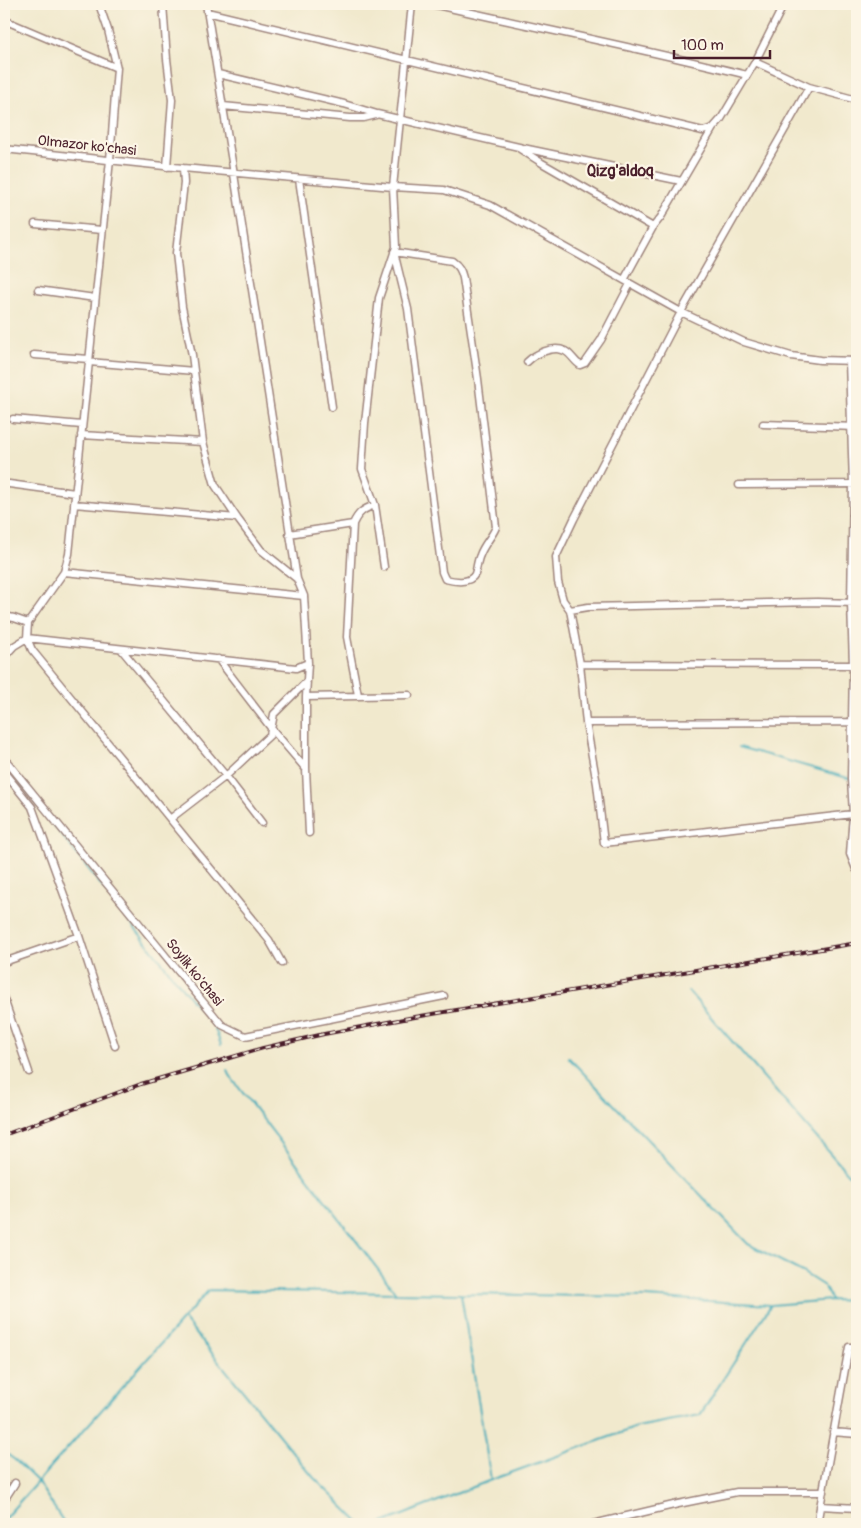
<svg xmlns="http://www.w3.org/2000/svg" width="861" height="1528" font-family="Pangolin,sans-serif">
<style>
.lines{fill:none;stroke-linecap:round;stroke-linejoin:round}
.stream{stroke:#3cabba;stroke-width:2}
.street-casing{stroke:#9e847c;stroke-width:9}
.street{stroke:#fff;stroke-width:6}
.rail-casing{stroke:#4a1f2b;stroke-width:4}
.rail{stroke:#fcf5e5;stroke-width:2;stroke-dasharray:5.5;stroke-linecap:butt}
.labels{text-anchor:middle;stroke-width:4.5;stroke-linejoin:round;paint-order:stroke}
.street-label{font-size:14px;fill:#4a1f2b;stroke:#fcf5e5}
.quarter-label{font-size:16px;font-weight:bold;fill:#4a1f2b;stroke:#fcf5e5}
</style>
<rect width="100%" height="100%" fill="#fcf5e5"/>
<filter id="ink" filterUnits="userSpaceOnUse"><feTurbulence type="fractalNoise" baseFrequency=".02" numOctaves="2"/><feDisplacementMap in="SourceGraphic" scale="10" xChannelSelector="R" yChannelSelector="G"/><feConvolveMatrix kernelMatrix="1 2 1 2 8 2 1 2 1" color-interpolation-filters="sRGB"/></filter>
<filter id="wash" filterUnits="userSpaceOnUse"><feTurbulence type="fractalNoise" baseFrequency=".0096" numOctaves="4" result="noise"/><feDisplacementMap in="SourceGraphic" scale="20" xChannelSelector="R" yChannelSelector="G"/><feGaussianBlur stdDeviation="1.12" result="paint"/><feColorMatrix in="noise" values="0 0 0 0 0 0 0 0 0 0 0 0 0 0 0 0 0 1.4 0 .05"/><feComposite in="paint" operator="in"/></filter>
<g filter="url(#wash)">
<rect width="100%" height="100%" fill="#f1e9cd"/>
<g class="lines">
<path class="stream" d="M739 747 851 779H857
M4 764 38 805 190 998 213 1023 221 1045
M688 991 857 1184
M568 1057 748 1244 802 1272 824 1286 831 1300
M227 1070 233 1080 396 1293
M461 1294 491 1480
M185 1320 313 1477 361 1524
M4 1452 15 1460 37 1481 65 1524
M4 1519 209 1290 645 1297 771 1305 831 1300 857 1301
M380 1524 491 1480 637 1427 700 1415 771 1305"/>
</g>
</g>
<g filter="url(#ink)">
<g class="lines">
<g class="street-casing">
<path id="street" d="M99 4 108 30 117 68 110 160 69 554 64 572 28 623 27 638 32 650 269 940 282 963
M163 4 167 59 172 100 167 167
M206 4 234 174 297 579
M432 4C537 28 643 49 747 75
M207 12 703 131 713 128 721 119 755 62 809 87 857 100
M4 20 117 68
M755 62 784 4
M218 74 344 104 377 114 523 148 681 181
M809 87 681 312 574 519 556 557 558 582 563 600 570 610 588 607 817 602 857 603
M223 106 350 118H364L376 115
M4 149 183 168 184 183 176 253 182 307 192 355 203 442 215 485 237 518 261 550 297 579 304 596 308 663 306 697V769L309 833
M520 149 542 163 653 227 624 280
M183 168 393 187 444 190 490 205 681 312 744 342 791 356 820 360 857 361
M299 179 332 407
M35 224 102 230
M653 227 661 217 713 128
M394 252 452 261C459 266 461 270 463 278L478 379 496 527C492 537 484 544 480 555 477 561 477 568 475 574 470 584 453 581 445 579L442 572 408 309Z
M38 290 95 298
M34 355 89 359
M849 361 853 484 851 603 853 665 851 779 853 814 850 854 856 869H857
M89 362 194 371
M527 362C535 354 553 345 565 351 571 354 574 361 580 365L585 363 601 340 630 284
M13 419 82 425
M763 424 857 427
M81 435 203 442
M9 484 75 493
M739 485 857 484
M74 504 237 518
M289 534 353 524
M384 567 375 505 362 469 365 423 379 298 396 247 393 187 412 4
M64 572 304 596
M570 610 580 664 586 723 597 784 604 843 853 814
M4 616 14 618 28 623
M121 649 226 776 262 823
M4 657 14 646 27 638 296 668 308 663
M218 659 271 728 306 769
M580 664 856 665
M358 695 347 637 353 524C358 513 363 509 375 505
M306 697 409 695
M586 723 852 722
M4 758 222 1025 245 1036 444 996
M4 772 32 807 79 936 115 1046
M170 819 226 776 270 735 274 714 307 681
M4 962 79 936
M4 999 29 1072
M833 1432 857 1434
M4 1500 15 1483
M820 1506 857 1508
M593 1524 678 1504 737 1492H823
M817 1524 849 1347H857"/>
</g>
<use href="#street" class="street"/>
<g class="rail-casing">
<path id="rail" d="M4 1135 141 1084 263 1048 324 1034 409 1018 857 943"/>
</g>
<use href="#rail" class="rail"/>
</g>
</g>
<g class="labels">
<g class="street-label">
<text transform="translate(87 145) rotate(6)" y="5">Olmazor ko'chasi</text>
<text transform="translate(195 972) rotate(51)" y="5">Soylik ko'chasi</text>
</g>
<g class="quarter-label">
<text x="620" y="176">Qizg'aldoq</text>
</g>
</g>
<rect width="861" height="1528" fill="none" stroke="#fcf5e5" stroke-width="20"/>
<path d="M674 50v8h96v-8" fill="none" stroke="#4a1f2b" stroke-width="2.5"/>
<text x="681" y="50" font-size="15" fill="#4a1f2b" stroke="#fcf5e5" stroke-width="4" paint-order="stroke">100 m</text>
</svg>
